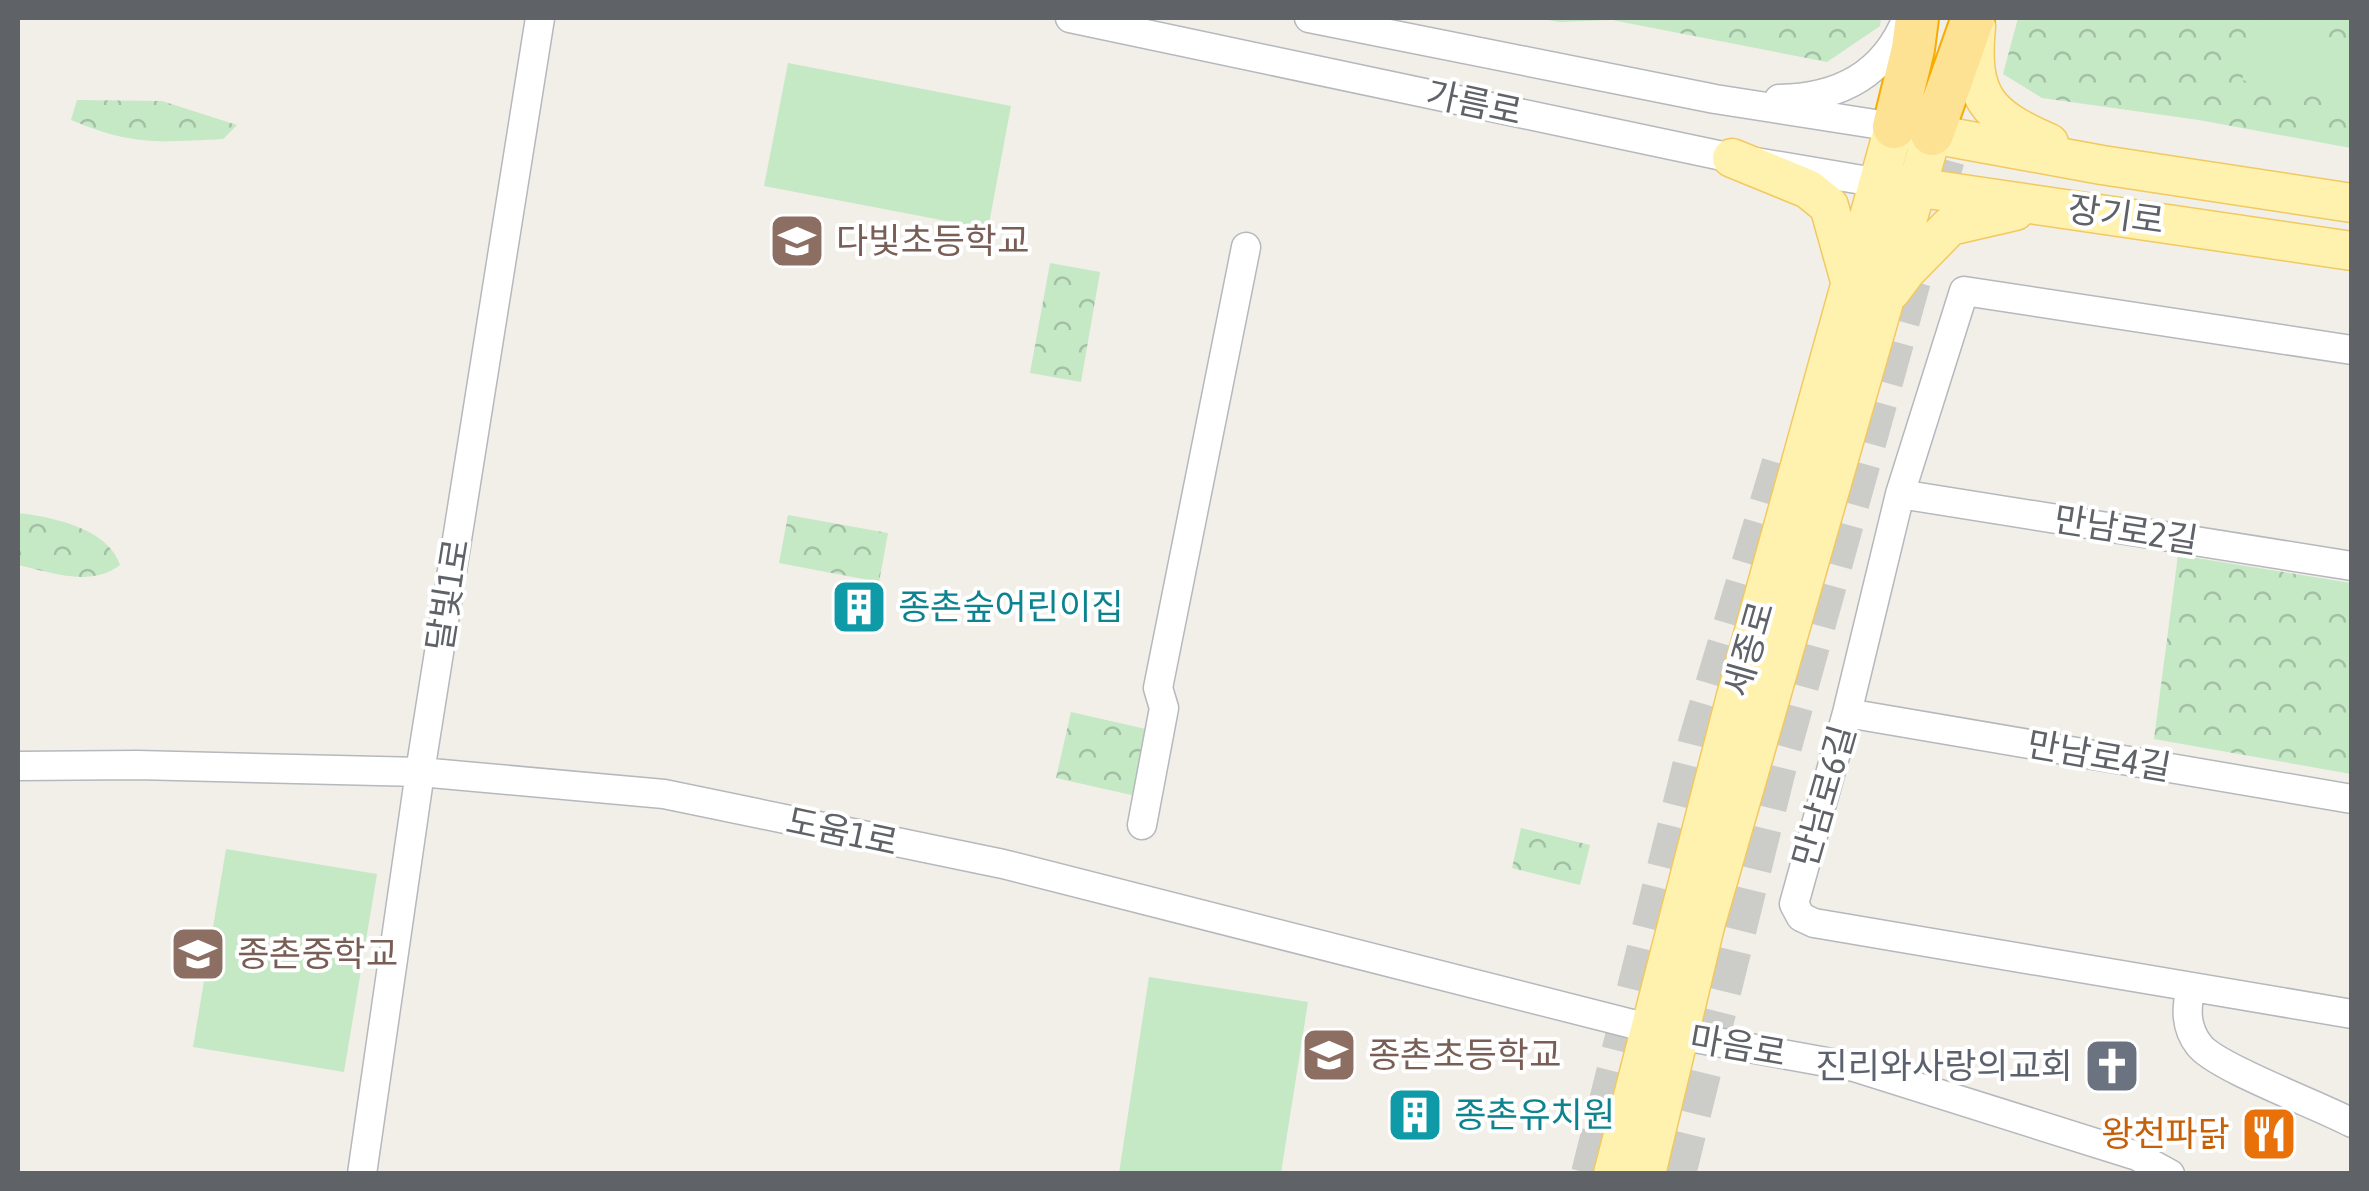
<svg xmlns="http://www.w3.org/2000/svg" width="2369" height="1191" font-family="'Asap Condensed','Noto Sans KR',sans-serif">
<style>
.forest{fill:url(#forest-crowns)}
.pitch{fill:#c5e8c5}
.lines{fill:none;stroke-linecap:round;stroke-linejoin:round}
.highway-tunnel{stroke:#ccccc8;stroke-width:42;stroke-dasharray:42 21;stroke-linecap:butt}
.minor-casing{stroke:#b5b8bc;stroke-width:31}
.major-casing{stroke:#f2c960;stroke-width:41}
.highway-casing{stroke:#f9ab00;stroke-width:46}
.minor{stroke:#fff;stroke-width:28}
.major{stroke:#fff2af;stroke-width:38}
.highway{stroke:#fde293;stroke-width:42}
.labels{text-anchor:middle;stroke-width:8;stroke-linejoin:round;paint-order:stroke}
.street-label{font-size:35px;fill:#5f6368;stroke:#fff}
.education-label{font-size:35px;fill:#785e54;stroke:#fff;text-anchor:start}
.culture-label{font-size:35px;fill:#0d838f;stroke:#fff;text-anchor:start}
.worship-label{font-size:35px;fill:#5b616d;stroke:#fff;text-anchor:end}
.food-label{font-size:35px;fill:#c56008;stroke:#fff;text-anchor:end}
</style>
<defs>
<pattern id="forest-crowns" width="20" height="18" patternUnits="userSpaceOnUse" patternTransform="scale(2.5)"><rect width="20" height="18" fill="#c5e8c5"/><path d="M2 6a3 3 0 1 1 6 0M12 15a3 3 0 1 1 6 0" fill="none" stroke="#a3c0a4"/></pattern>
</defs>
<rect width="100%" height="100%" fill="#f1efe8"/>
<path class="forest" d="M1536 18H1881L1880 26 1827 62 1612 20 1560 22Z
M2018 18H2351V148L2199 120 2042 98 2003 74Z
M77 100 162 101 237 125 223 139C158 142 133 146 71 120Z
M1050 263 1100 272 1081 382 1030 373Z
M18 513C52 517 108 528 120 565 90 588 51 572 18 565Z
M788 515 888 533 879 582 779 563Z
M2178 555 2351 583V774L2154 739Z
M1071 712 1150 730 1136 796 1056 778Z
M1521 828 1590 845 1580 885 1512 868Z"/>
<path class="pitch" d="M2256 20 2351 42V81L2346 104 2242 80Z
M788 63 1011 106 988 229 764 186Z
M226 849 377 874 344 1072 193 1047Z
M1149 977 1308 1002 1281 1173H1119Z"/>
<g class="lines">
<path class="highway-tunnel" d="M1592 1174 1700 739 1784 459
M1675 1174 1778 757 1945 154"/>
<g class="minor-casing">
<path id="minor" d="M1070 18 1732 158 1880 183
M1309 18 1715 99 1894 127
M1779 99C1839 98 1884 75 1907 18
M2352 350 1964 291 1900 494 1847 713 1794 904 1801 917 1814 923 2352 1014
M1900 494 2352 566
M1847 713 2352 799
M18 766 137 765 420 772 664 794 1003 864 1648 1028
M1142 825 1164 708 1158 688 1246 247
M2191 987C2186 1008 2185 1027 2199 1045 2215 1067 2321 1106 2352 1123
M1678 1035 1854 1067 2137 1156 2170 1174
M362 1174 420 772 540 18"/>
</g>
<g class="major-casing">
<path id="major" d="M1976 26C1969 96 1986 116 2049 143
M1732 158 1808 189 1829 206 1850 281
M1894 184 2352 251
M1891 291 1906 271 1950 226 2015 211
M1613 1174 1736 696 1894 127 2102 165 2352 203
M1646 1174 1705 926 1932 134"/>
</g>
<g class="highway-casing">
<path id="highway" d="M1894 127 1913 49 1917 18
M1932 134 1973 18"/>
</g>
<use href="#minor" class="minor"/>
<use href="#major" class="major"/>
<use href="#highway" class="highway"/>
</g>
<defs>
<g id="school-square" transform="scale(2.875)"><rect x="-9" y="-9" width="18" height="18" rx="4" fill="#8d6e63" stroke="#fff"/><path d="M0-5L7-2L0 1L-7-2ZM-4 1L0 2.5L4 1V4Q0 6-4 4Z" fill="#fff"/></g>
<g id="building-square" transform="scale(2.875)"><rect x="-9" y="-9" width="18" height="18" rx="4" fill="#0f9aa8" stroke="#fff"/><path d="M-4-6H4V6H1V3H-1V6H-4ZM-2.5-4.3h1.7v1.8h-1.7ZM.8-4.3h1.7v1.8H.8ZM-2.5-1h1.7V.8h-1.7ZM.8-1h1.7V.8H.8Z" fill="#fff"/></g>
<g id="church-square" transform="scale(2.875)"><rect x="-9" y="-9" width="18" height="18" rx="4" fill="#6b7280" stroke="#fff"/><path d="M-1.2-6h2.4v3.5h3.3v2.4h-3.3V6h-2.4V-.1h-3.3v-2.4h3.3Z" fill="#fff"/></g>
<g id="restaurant-square" transform="scale(2.875)"><rect x="-9" y="-9" width="18" height="18" rx="4" fill="#e8710a" stroke="#fff"/><path d="M-5-6h1v4h1v-4h1v4h1v-4h1v5L-1.5 .5V6h-2V.5L-5-1ZM5-6V6H3V1.5H1.5Q1.5-4 5-6Z" fill="#fff"/></g>
</defs>
<g fill-rule="evenodd">
<use href="#school-square" x="797" y="241"/>
<use href="#building-square" x="859" y="607"/>
<use href="#school-square" x="198" y="954"/>
<use href="#school-square" x="1329" y="1055"/>
<use href="#church-square" x="2112" y="1066"/>
<use href="#building-square" x="1415" y="1115"/>
<use href="#restaurant-square" x="2269" y="1134"/>
</g>
<g class="labels">
<g class="street-label">
<text transform="translate(1474 103) rotate(12)" y="12">가름로</text>
<text transform="translate(2116 215) rotate(8)" y="12">장기로</text>
<text transform="translate(2126 530) rotate(9)" y="12">만남로2길</text>
<text transform="translate(448 595) rotate(-81)" y="12">달빛1로</text>
<text transform="translate(1749 649) rotate(-74)" y="12">세종로</text>
<text transform="translate(2099 756) rotate(10)" y="12">만남로4길</text>
<text transform="translate(1824 796) rotate(-74)" y="12">만남로6길</text>
<text transform="translate(842 832) rotate(12)" y="12">도움1로</text>
<text transform="translate(1738 1046) rotate(10)" y="12">마음로</text>
</g>
<g class="education-label">
<text x="836" y="253">다빛초등학교</text>
<text x="237" y="966">종촌중학교</text>
<text x="1368" y="1067">종촌초등학교</text>
</g>
<g class="culture-label">
<text x="898" y="619">종촌숲어린이집</text>
<text x="1454" y="1127">종촌유치원</text>
</g>
<g class="worship-label">
<text x="2073" y="1078">진리와사랑의교회</text>
</g>
<g class="food-label">
<text x="2230" y="1146">왕천파닭</text>
</g>
</g>
<rect width="2369" height="1191" fill="none" stroke="#5f6368" stroke-width="40"/>
</svg>
